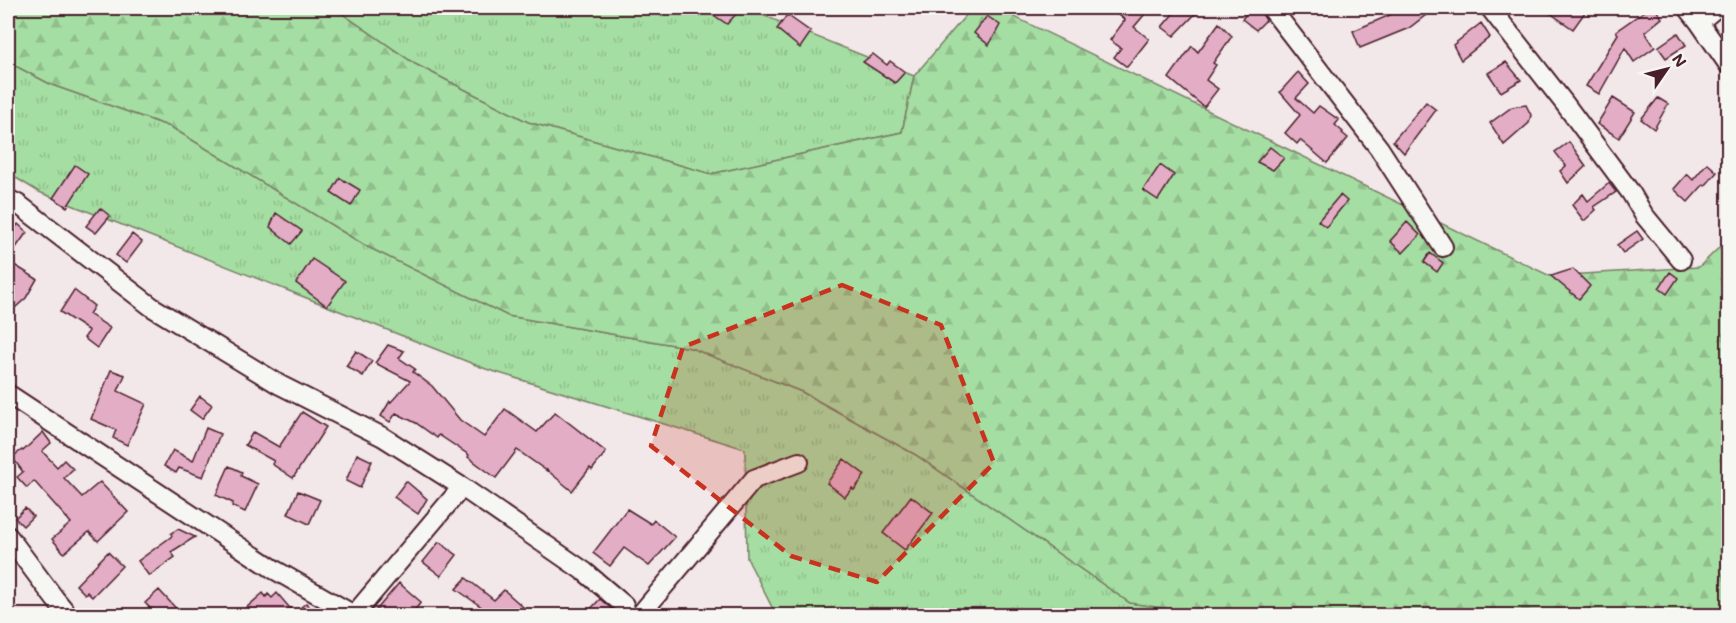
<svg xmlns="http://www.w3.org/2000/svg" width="1736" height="623" font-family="Mali,sans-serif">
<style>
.grass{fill:url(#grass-tufts);stroke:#787e66;stroke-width:1.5}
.forest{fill:url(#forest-firs);stroke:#787e66;stroke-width:1.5}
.building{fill:#e3adc6;stroke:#4a1f2b;stroke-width:1.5}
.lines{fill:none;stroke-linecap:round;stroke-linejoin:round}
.minor-casing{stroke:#4a1f2b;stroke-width:22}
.minor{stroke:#f6f6f2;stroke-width:18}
.marked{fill:#c8321e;fill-opacity:0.2;stroke:#c8321e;stroke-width:4.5;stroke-dasharray:12 8;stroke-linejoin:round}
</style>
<defs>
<pattern id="grass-tufts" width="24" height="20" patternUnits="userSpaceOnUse" patternTransform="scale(1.5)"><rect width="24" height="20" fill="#a5dea2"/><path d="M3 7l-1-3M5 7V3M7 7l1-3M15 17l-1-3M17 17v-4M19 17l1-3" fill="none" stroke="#90be8c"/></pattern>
<pattern id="forest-firs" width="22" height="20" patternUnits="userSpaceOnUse" patternTransform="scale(1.5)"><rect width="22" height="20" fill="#a5dea2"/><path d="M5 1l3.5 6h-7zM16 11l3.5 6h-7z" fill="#90be8c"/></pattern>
</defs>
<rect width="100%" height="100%" fill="#f2e7e9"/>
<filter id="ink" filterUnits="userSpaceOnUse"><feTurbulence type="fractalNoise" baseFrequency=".0167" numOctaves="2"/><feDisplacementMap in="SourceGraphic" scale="12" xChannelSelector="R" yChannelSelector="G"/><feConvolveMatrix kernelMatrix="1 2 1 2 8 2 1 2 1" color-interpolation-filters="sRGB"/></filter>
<g filter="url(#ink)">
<path class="grass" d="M334 8H745L914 76 902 132 711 174 528 122 415 64Z
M8 62 52 85 171 127 366 246 508 316 691 348 802 392 916 455 1130 603 1216 615H776L747 558 745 449 486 369 39 192 8 173Z"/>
<path class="forest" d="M8 8H334L415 64 528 122 711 174 902 132 914 76 972 8H996L1550 276 1699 267 1728 239V615L1216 616 1130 603 916 455 802 392 691 348 508 316 366 246 171 127 52 85 8 62Z"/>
<path class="building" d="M703 8H732L738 12 727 24Z
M1110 8H1150L1134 27 1149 39 1127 67 1114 57 1121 48 1110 40 1125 20Z
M1178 8H1201L1174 36 1162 27Z
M1251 8H1256L1260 11 1266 20 1256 30 1242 19Z
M1394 8H1435L1409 28 1360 48 1353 31 1397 12Z
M1543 8H1588L1573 29Z
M1649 8H1655L1662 18 1645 32 1655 47 1634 62 1625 48 1599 94 1586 86 1618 34 1616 31Z
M787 15 811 32 800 48 777 29Z
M987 16 1000 25 989 45 974 33Z
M1219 23 1232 36 1213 63 1216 65 1206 80 1218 89 1204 107 1169 78 1192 46 1198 52Z
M1481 23 1490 37 1461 60 1453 45Z
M1678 33 1686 45 1666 58 1658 47Z
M873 54 887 65 890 61 905 72 895 83 863 62Z
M1506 62 1521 80 1501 92 1488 73Z
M1298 72 1309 84 1296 98 1313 113 1319 106 1339 120 1335 125 1343 132 1342 133 1348 138 1327 163 1300 140 1297 144 1285 133 1300 115 1280 92Z
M1613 98 1635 112 1619 138 1597 124Z
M1658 98 1668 104 1654 129 1641 119Z
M1426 102 1436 110 1404 153 1393 141Z
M1526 105 1531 115 1529 123 1504 145 1490 123 1512 107Z
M1569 142 1586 166 1568 183 1560 171 1566 166 1555 152Z
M1270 147 1284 158 1273 170 1257 162Z
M1707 163 1717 172 1705 186 1704 184 1688 202 1674 189 1687 174 1693 180Z
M75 165 88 174 67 207 53 198Z
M1160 165 1174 175 1158 200 1143 190Z
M340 178 360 190 351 206 331 193Z
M1609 183 1616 192 1594 207 1596 210 1584 221 1572 205 1583 194 1588 201Z
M1340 195 1347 201 1326 227 1318 221Z
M100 208 110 216 96 233 86 226Z
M276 213 302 231 291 244 270 227Z
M1407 222 1420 235 1403 253 1390 241Z
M18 224 27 232 8 259V238Z
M1637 231 1643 239 1623 253 1617 245Z
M132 234 142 242 126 263 116 255Z
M1430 253 1443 263 1437 272 1424 262Z
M312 259 345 281 327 306 296 283Z
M8 261 37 279 26 298 8 314V298L14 293 8 288Z
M1573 269 1590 286 1579 299 1551 276Z
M1670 272 1678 278 1667 294 1659 288Z
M74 290 94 306 89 314 110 328 97 348 84 338 89 331 60 312Z
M388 345 404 351 399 358 415 369 413 372 432 386 460 420 484 437 505 409 537 432 555 412 606 452 592 470 590 468 572 491 547 470V471L517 450 496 478 468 457 469 455 439 435 437 438 416 423 396 413 390 422 381 416 390 401 391 402 410 381 375 363Z
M356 351 372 361 363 376 346 366Z
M111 370 125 375 118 391 146 404 127 445 113 438 116 430 91 419Z
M200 396 212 405 202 419 190 410Z
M302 412 326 427 293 478 272 464 274 461 245 445 253 432 279 447Z
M206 428 220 434 203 477 179 468 176 473 164 466 173 450 193 461Z
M43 432 51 443 42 451 57 467 64 460 73 469 64 478 82 497 100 482 128 512 98 541 89 532 64 553 52 539 71 523 34 481 27 488 17 477 23 472 12 457 22 450 23 451Z
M357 454 372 461 360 488 346 481Z
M844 459 865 475 854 490 852 488 845 497 827 483Z
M229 466 242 472 241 476 258 484 245 512 232 506 233 503 216 495Z
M406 481 427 499 418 514 394 497Z
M298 491 320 500 309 524 288 514Z
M911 496 933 513 905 550 883 533Z
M25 508 33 516 23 526 15 518Z
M627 509 651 524 654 520 675 537 649 566 624 548 610 566 593 553Z
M178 529 195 537 171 552 175 557 149 576 138 561 172 536 171 533Z
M439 542 457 555 441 576 423 562Z
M108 552 122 566 92 597 87 592 85 594 76 585Z
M466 578 494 600 504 590 532 615H493L456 589Z
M399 583 421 602 411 615H372Z
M159 590 182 615H157L145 603Z
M263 593 266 597 268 594 272 598 277 593 294 613 306 603 317 615H238Z
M600 599 614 611 615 615H585Z"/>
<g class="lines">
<g class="minor-casing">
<path id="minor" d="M1271 8 1379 148 1443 247
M1490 8 1565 104 1631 193 1644 215 1681 260
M1688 8 1699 22 1716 8
M1699 22 1728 64
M8 199 18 204 152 307 280 385 383 437 462 487 585 572 624 605 627 616
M8 394 275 570 354 615 462 487
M8 536 55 599 69 616
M639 616 754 479 799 462"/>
</g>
<use href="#minor" class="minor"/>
</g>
</g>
<path class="marked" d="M842 285 941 325 994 463 877 582 791 556 651 446 683 347Z"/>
<rect width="1736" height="623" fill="none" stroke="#f6f6f2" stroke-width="30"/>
<rect x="15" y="15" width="1706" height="593" fill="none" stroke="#4a1f2b" stroke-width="2" filter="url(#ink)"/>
<g transform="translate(1667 69) rotate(55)" stroke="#f6f6f2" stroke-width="4.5" paint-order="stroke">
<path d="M0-4.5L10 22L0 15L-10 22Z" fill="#4a1f2b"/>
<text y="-9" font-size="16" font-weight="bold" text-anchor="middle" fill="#4a1f2b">N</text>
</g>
</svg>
